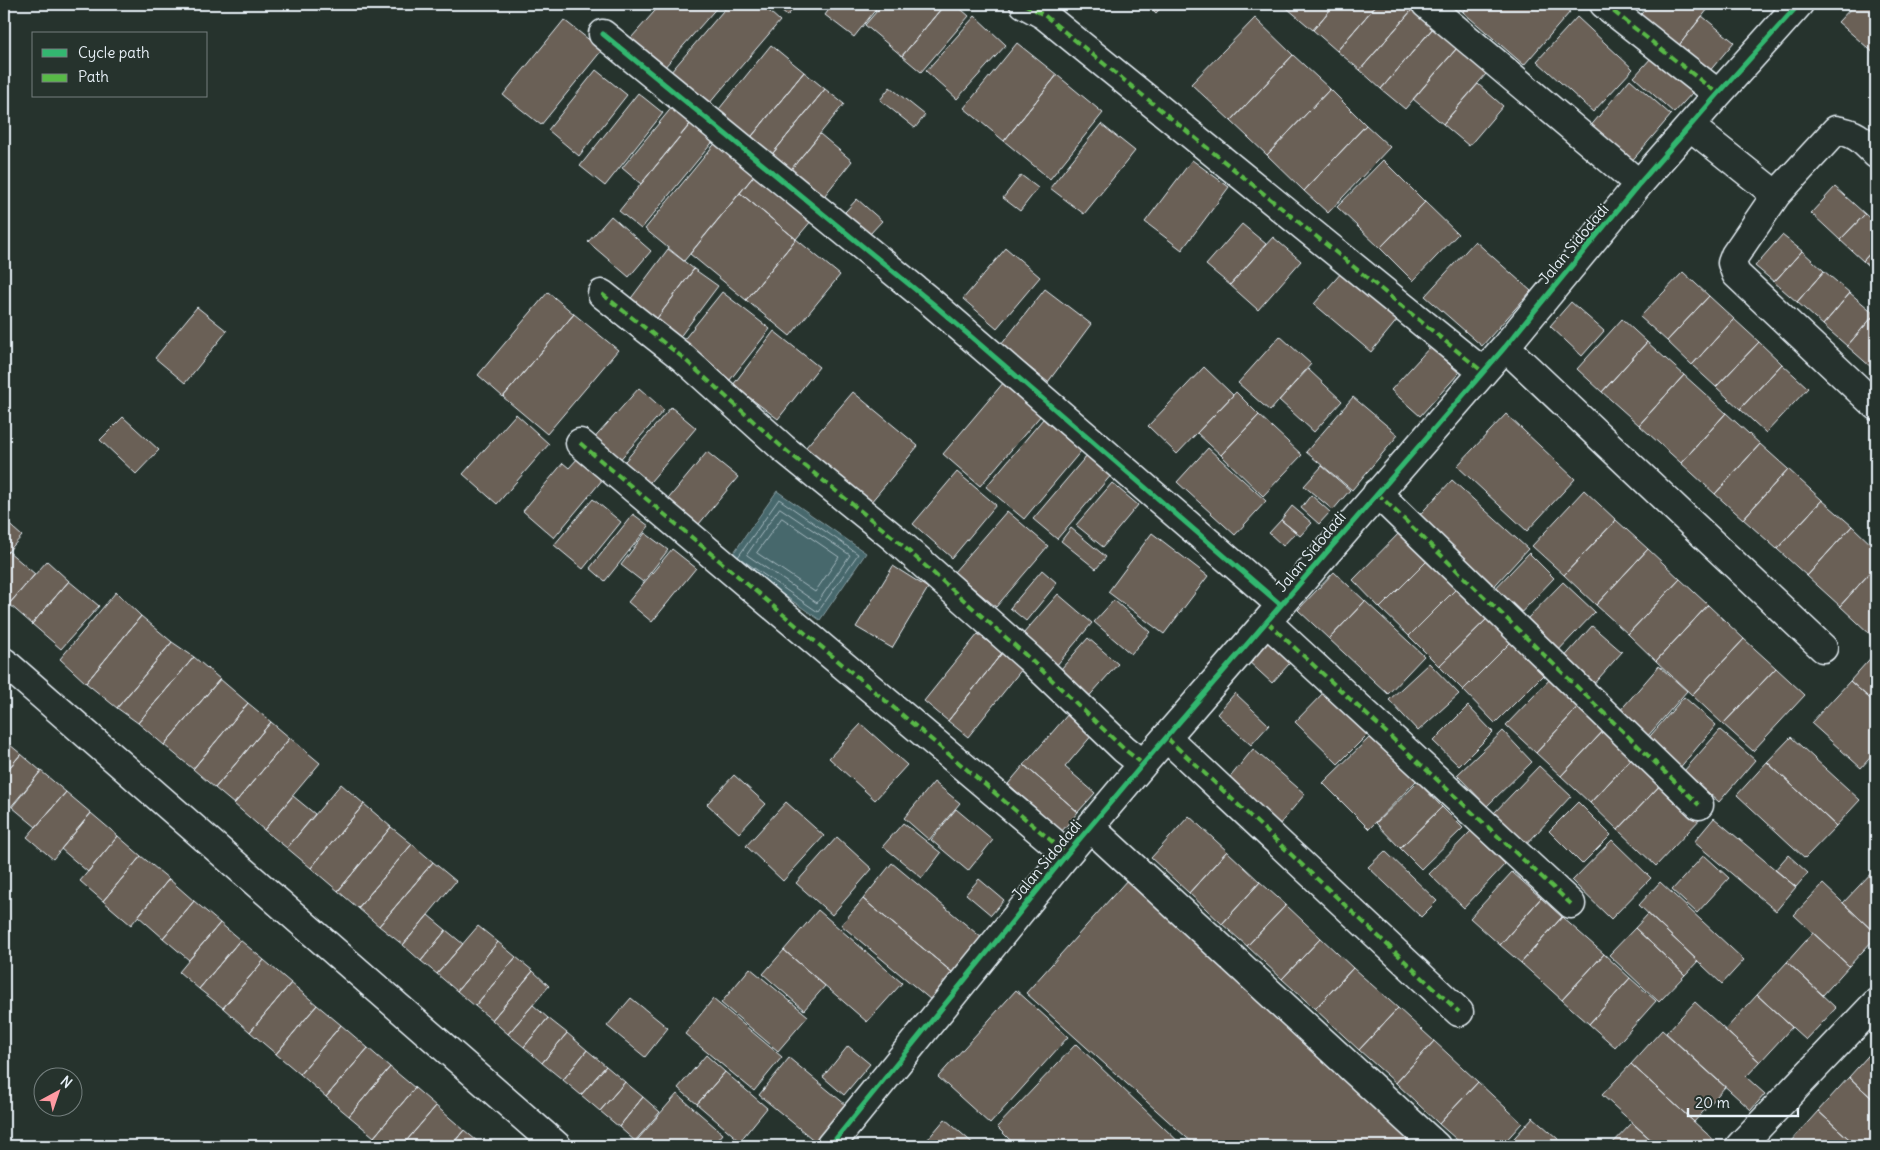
<svg xmlns="http://www.w3.org/2000/svg" width="1880" height="1150" font-family="Delius,sans-serif">
<style>
.water{fill:#46676c;stroke:#879ea4}
.lines{fill:none;stroke-linecap:round;stroke-linejoin:round}
.shore{stroke:#a7bac0;stroke-width:1}
.building{fill:#6b6056;stroke:#e8f1f8}
.street-casing{stroke:#e8f1f8;stroke-width:31}
.street{stroke:#26332d;stroke-width:28}
.quiet{stroke:#58b947;stroke-width:4;stroke-dasharray:8 4;stroke-linecap:butt}
.cycleway-casing{stroke:#26332d;stroke-width:8}
.cycleway{stroke:#33b770;stroke-width:5}
.labels{text-anchor:middle;stroke-width:4;stroke-linejoin:round;paint-order:stroke}
.street-label{font-size:15px;fill:#e8f1f8;stroke:#26332d}
</style>
<rect width="100%" height="100%" fill="#26332d"/>
<filter id="ink" filterUnits="userSpaceOnUse"><feTurbulence type="fractalNoise" baseFrequency=".02" numOctaves="2"/><feDisplacementMap in="SourceGraphic" scale="10" xChannelSelector="R" yChannelSelector="G"/><feConvolveMatrix kernelMatrix="1 2 1 2 8 2 1 2 1" color-interpolation-filters="sRGB"/></filter>
<g filter="url(#ink)">
<path class="water" d="M777 491 866 553 820 620 730 558Z"/>
<g class="lines">
<path class="shore" d="M780 508 850 555 817 603 747 555Z
M782 518 839 557 815 592 757 553Z
M738 557 779 499 858 554 818 612 741 559"/>
</g>
<path class="building" d="M661 4H720L663 69 624 46Z
M729 4H761L780 21 702 112 664 80Z
M773 4H798L787 16Z
M833 4H880L854 37 825 15Z
M883 4H945L902 56 865 25Z
M945 4H955L969 16 921 72 902 56Z
M1147 4H1164L1156 13Z
M1282 4H1293L1288 9Z
M1293 4H1335L1313 30 1288 9Z
M1335 4H1377L1337 51 1313 30Z
M1377 4H1417L1360 70 1337 51Z
M1417 4 1439 21 1381 89 1360 70Z
M1454 4H1470L1463 12Z
M1470 4H1560L1570 12 1524 65 1463 12Z
M1649 4H1712L1672 54 1634 23Z
M1855 4H1870L1876 10V55L1838 22Z
M975 16 1006 45 957 99 926 71Z
M1702 16 1734 42 1708 73 1677 48Z
M1577 17 1633 69 1593 112 1537 61Z
M1255 18 1293 55 1231 121 1191 84Z
M564 20 602 50 541 125 503 95Z
M1439 21 1463 41 1405 109 1381 89Z
M1463 41 1492 67 1443 124 1413 99Z
M1017 43 1057 75 1004 141 964 108Z
M771 45 804 72 744 146 711 119Z
M1293 55 1330 89 1267 155 1231 121Z
M1652 57 1693 92 1674 113 1634 77Z
M596 70 627 95 579 156 548 130Z
M804 72 825 89 765 163 744 146Z
M1057 75 1103 113 1050 179 1004 141Z
M1630 79 1671 115 1630 163 1589 128Z
M1478 84 1503 106 1469 146 1443 124Z
M890 87 925 115 915 128 880 100Z
M825 89 844 104 784 178 765 163Z
M1330 89 1366 125 1304 191 1267 155Z
M638 93 663 113 605 186 580 166Z
M673 106 692 122 641 184 622 168Z
M698 114 720 133 641 229 619 211Z
M1101 124 1135 151 1084 214 1050 188Z
M1366 125 1390 147 1328 213 1304 191Z
M820 134 852 161 817 205 784 178Z
M717 141 756 173 684 261 645 229Z
M1192 160 1229 187 1182 250 1145 222Z
M1383 160 1425 202 1380 248 1337 207Z
M761 167 817 214 796 239 740 193Z
M1021 175 1038 188 1020 211 1003 198Z
M1835 187 1865 214 1840 240 1811 213Z
M740 193 796 239 746 300 690 254Z
M857 199 882 221 869 235 845 212Z
M1425 202 1458 234 1413 281 1380 248Z
M1865 214 1876 224V247L1863 261 1840 240Z
M611 216 651 251 629 277 588 242Z
M1242 224 1266 244 1230 285 1206 265Z
M1782 235 1802 251 1774 282 1755 266Z
M1273 237 1301 261 1258 310 1230 285Z
M796 239 840 275 790 336 746 300Z
M1475 241 1531 291 1482 346 1425 296Z
M1876 247V273L1863 261Z
M1006 248 1040 277 997 328 963 299Z
M668 249 694 269 655 321 629 301Z
M1802 251 1824 271 1797 302 1774 282Z
M694 269 718 286 679 338 655 321Z
M1824 271 1850 293 1823 325 1797 302Z
M1342 272 1398 319 1371 352 1314 304Z
M1683 272 1709 296 1667 341 1640 317Z
M1045 289 1091 324 1048 382 1001 345Z
M548 292 574 314 503 397 478 375Z
M722 292 770 329 730 380 682 342Z
M1850 293 1875 314 1847 346 1823 325Z
M1709 296 1734 319 1692 365 1667 341Z
M1571 302 1604 331 1582 356 1550 326Z
M197 307 227 331 185 383 155 358Z
M574 314 618 350 547 434 503 397Z
M1875 314 1876 316V364L1872 368 1847 346Z
M1622 319 1647 342 1602 392 1577 369Z
M1734 319 1759 342 1716 387 1692 365Z
M774 331 819 367 778 419 733 385Z
M1280 336 1311 364 1270 411 1238 383Z
M1647 342 1684 375 1639 425 1602 392Z
M1759 342 1782 364 1740 409 1716 387Z
M1430 347 1459 373 1420 416 1391 390Z
M1782 364 1808 388 1766 433 1740 409Z
M1204 367 1233 395 1177 454 1148 426Z
M1308 369 1342 401 1314 432 1279 400Z
M1684 375 1726 413 1681 463 1639 425Z
M1004 382 1042 414 980 486 943 454Z
M639 388 664 410 616 464 591 442Z
M853 392 918 446 865 509 800 454Z
M1236 392 1259 415 1221 455 1197 433Z
M1353 397 1398 435 1352 490 1306 452Z
M671 407 696 428 645 488 620 467Z
M1726 413 1760 444 1715 494 1681 463Z
M516 414 549 444 497 504 463 474Z
M1506 414 1575 479 1527 531 1457 466Z
M1259 415 1302 455 1263 496 1221 455Z
M123 417 159 450 136 474 100 440Z
M1043 419 1081 451 1024 519 986 487Z
M1760 444 1788 469 1743 519 1715 494Z
M1208 448 1266 501 1235 535 1177 482Z
M707 452 738 477 694 530 664 504Z
M1088 454 1112 474 1057 539 1033 519Z
M578 458 603 479 554 538 523 511 563 463 569 468Z
M1322 466 1350 490 1333 510 1304 486Z
M1788 469 1822 500 1777 549 1743 519Z
M957 472 996 505 952 558 913 524Z
M1452 480 1528 549 1488 593 1411 524Z
M1112 483 1138 505 1103 547 1076 525Z
M1584 490 1616 520 1564 575 1532 546Z
M1311 495 1330 512 1319 524 1301 508Z
M593 499 621 522 583 569 554 545Z
M1822 500 1852 526 1807 576 1777 549Z
M1292 506 1312 523 1300 536 1281 520Z
M1007 511 1048 546 996 607 954 572Z
M633 514 649 526 605 581 590 568Z
M4 520 22 536 4 556Z
M1281 520 1296 532 1283 546 1269 533Z
M1616 520 1648 549 1596 605 1564 575Z
M1406 526 1434 554 1380 608 1353 580Z
M1852 526 1876 549V566L1840 606 1807 576Z
M1071 528 1106 557 1096 569 1061 541Z
M645 533 668 550 643 582 621 565Z
M1152 533 1208 576 1164 634 1108 592Z
M672 549 696 568 652 622 628 602Z
M1648 549 1680 579 1628 634 1596 605Z
M8 551 35 574 9 604 4 599V556Z
M1529 553 1554 578 1515 619 1490 594Z
M1434 554 1462 583 1409 636 1380 608Z
M47 561 69 581 32 624 9 604Z
M893 566 928 588 892 648 856 627Z
M1876 566V631L1872 636 1840 606Z
M1042 570 1057 583 1026 621 1010 608Z
M1334 572 1365 601 1329 639 1298 610Z
M1680 579 1708 605 1656 661 1628 634Z
M69 581 99 606 61 649 32 624Z
M1563 582 1595 612 1554 655 1522 624Z
M1462 583 1493 613 1439 666 1409 636Z
M116 592 141 616 86 683 60 659Z
M1058 594 1092 623 1051 672 1016 642Z
M1114 600 1150 632 1131 654 1094 622Z
M1365 601 1424 656 1388 694 1329 639Z
M1708 605 1744 639 1692 695 1656 661Z
M1493 613 1516 637 1463 690 1439 666Z
M141 616 172 642 117 708 86 683Z
M1592 626 1622 652 1591 687 1561 661Z
M1273 632 1298 654 1272 683 1247 660Z
M978 634 1002 653 948 721 924 701Z
M1516 637 1549 669 1495 723 1463 690Z
M1088 638 1118 664 1084 702 1054 677Z
M1744 639 1776 668 1723 724 1692 695Z
M172 642 194 657 138 723 117 708Z
M1876 652V704L1850 681Z
M1002 653 1022 669 968 737 948 721Z
M194 657 220 679 164 745 138 723Z
M1429 663 1459 694 1418 731 1389 700Z
M1659 666 1687 691 1646 738 1618 713Z
M1776 668 1805 695 1753 751 1723 724Z
M1554 675 1583 702 1536 753 1506 725Z
M220 679 248 703 193 769 164 745Z
M1850 681 1876 704V751L1861 768 1811 723Z
M1326 690 1369 733 1338 764 1295 722Z
M1235 693 1269 725 1251 745 1217 714Z
M1684 697 1716 725 1678 770 1645 742Z
M1583 702 1608 726 1561 776 1536 753Z
M248 703 271 722 215 788 193 769Z
M1468 706 1493 732 1459 766 1433 741Z
M1069 713 1093 734 1065 767 1095 793 1078 812 1024 765Z
M271 722 290 738 234 804 215 788Z
M861 724 907 765 875 800 829 758Z
M1608 726 1637 753 1590 803 1561 776Z
M1720 730 1755 760 1719 802 1684 771Z
M1503 731 1532 762 1487 806 1457 775Z
M1373 734 1418 779 1369 829 1323 783Z
M1791 737 1860 800 1836 826 1767 762Z
M290 738 320 763 264 830 234 804Z
M4 740 21 754 4 774Z
M1253 749 1305 794 1274 831 1222 787Z
M1637 753 1665 780 1618 830 1590 803Z
M21 754 41 771 4 815V774Z
M1767 762 1836 826 1805 858 1737 795Z
M1024 765 1078 812 1062 831 1008 784Z
M1539 766 1571 796 1525 846 1492 815Z
M41 771 66 792 36 827 12 807Z
M734 775 766 804 739 833 707 804Z
M1665 780 1703 816 1656 866 1618 830Z
M934 782 960 803 929 840 904 818Z
M1418 782 1442 807 1400 848 1376 823Z
M341 784 364 804 311 868 287 848Z
M66 792 91 813 53 859 27 837Z
M293 796 315 814 287 848 264 830Z
M786 802 824 836 783 881 746 846Z
M1578 802 1611 835 1582 864 1549 831Z
M364 804 391 827 338 891 311 868Z
M1442 807 1463 828 1421 869 1400 848Z
M956 809 993 840 968 871 931 840Z
M91 813 118 836 88 872 61 849Z
M1189 816 1227 851 1189 893 1151 858Z
M1714 818 1796 887 1776 911 1694 842Z
M903 823 941 853 922 878 883 846Z
M391 827 412 844 358 908 338 891Z
M1471 831 1505 864 1464 908 1429 874Z
M118 836 141 856 103 901 80 881Z
M837 837 872 869 832 915 796 883Z
M1612 840 1651 878 1611 919 1572 881Z
M412 844 433 862 379 926 358 908Z
M1227 851 1260 882 1222 924 1189 893Z
M1385 851 1437 901 1421 917 1368 867Z
M1704 855 1729 878 1697 913 1672 890Z
M1788 855 1808 873 1796 887 1775 870Z
M141 856 169 879 131 925 103 901Z
M433 862 456 881 403 945 379 926Z
M892 863 982 938 953 973 863 899Z
M1875 869 1876 870V934L1843 903Z
M1512 872 1541 898 1500 945 1470 918Z
M169 879 194 901 163 938 138 916Z
M979 879 1004 900 991 915 966 894Z
M1128 879 1427 1146H1196L1026 993Z
M1260 882 1286 905 1247 946 1222 924Z
M1660 882 1744 960 1722 984 1639 905Z
M1823 884 1876 934V937L1849 966 1794 915Z
M1541 898 1562 917 1521 963 1500 945Z
M863 899 953 973 931 1000 841 925Z
M194 901 220 923 189 960 163 938Z
M1286 905 1321 938 1282 979 1247 946Z
M818 910 902 983 867 1022 784 950Z
M1648 914 1698 961 1685 975 1635 928Z
M428 915 446 930 421 961 403 945Z
M1562 917 1604 954 1562 1000 1521 963Z
M220 923 240 940 199 989 179 972Z
M478 926 498 942 457 991 437 974Z
M1635 928 1685 975 1659 1002 1609 955Z
M446 930 463 944 437 974 421 961Z
M1813 933 1849 966 1823 995 1787 962Z
M1321 938 1353 968 1315 1009 1282 979Z
M240 940 264 960 223 1008 199 989Z
M498 942 516 957 475 1006 457 991Z
M784 950 825 986 804 1010 763 974Z
M1604 954 1630 978 1589 1024 1562 1000Z
M516 957 533 971 492 1020 475 1006Z
M264 960 291 983 250 1032 223 1008Z
M1787 962 1836 1008 1806 1040 1757 995Z
M750 968 808 1016 778 1051 721 1003Z
M1353 968 1398 1008 1359 1050 1315 1009Z
M533 971 549 986 508 1034 492 1020Z
M1630 978 1656 1001 1615 1047 1589 1024Z
M291 983 317 1005 276 1054 250 1032Z
M1016 990 1068 1037 990 1124 938 1077Z
M1757 995 1792 1027 1760 1062 1725 1030Z
M631 998 668 1028 645 1057 607 1026Z
M713 999 782 1057 754 1091 685 1034Z
M1695 1002 1760 1062 1746 1077 1765 1094 1751 1110 1666 1033Z
M317 1005 341 1025 300 1074 276 1054Z
M533 1005 548 1018 524 1047 508 1034Z
M1398 1008 1434 1041 1396 1083 1359 1050Z
M548 1018 567 1033 542 1063 524 1047Z
M341 1025 368 1048 326 1097 300 1074Z
M1662 1030 1725 1087 1694 1122 1631 1064Z
M567 1033 587 1050 563 1080 542 1063Z
M1434 1041 1478 1082 1439 1124 1396 1083Z
M1076 1044 1183 1146H1016L997 1127Z
M848 1046 870 1064 844 1095 823 1077Z
M1876 1047V1102L1849 1077Z
M368 1048 390 1067 349 1116 326 1097Z
M587 1050 606 1066 581 1095 563 1080Z
M706 1055 725 1072 697 1104 678 1088Z
M789 1058 846 1105 816 1142 759 1095Z
M1631 1064 1717 1143 1715 1146H1658L1602 1095Z
M606 1066 625 1082 600 1111 581 1095Z
M390 1067 415 1088 374 1137 349 1116Z
M725 1072 767 1108 740 1141 697 1104Z
M1849 1077 1876 1102V1146H1857L1818 1111Z
M625 1082 643 1097 619 1127 600 1111Z
M1478 1082 1522 1123 1501 1146H1464L1439 1124Z
M415 1088 436 1106 402 1146H385L374 1137Z
M677 1094 723 1134 713 1146H632Z
M643 1097 660 1112 635 1141 619 1127Z
M436 1106 464 1130 451 1146H402Z
M1818 1111 1857 1146H1797L1791 1141Z
M1533 1117 1566 1146H1507Z
M945 1119 976 1146H922Z
M1632 1123 1658 1146H1610Z
M464 1130 483 1146H451Z
M1791 1141 1797 1146H1787Z"/>
<g class="lines">
<g class="street-casing">
<path id="street" d="M1024 4 1044 15 1483 372
M1426 4 1639 184
M1604 4 1718 94
M603 34 932 303 1281 605
M1691 127 1776 195
M1876 154C1862 140 1857 133 1836 130L1776 195 1735 255 1732 263 1736 274 1876 406
M602 294 682 357 783 448 894 538 1029 658 1124 749 1143 764
M1505 347 1823 648
M580 443 1067 854
M1377 493 1699 805
M1267 622 1571 904
M4 662 557 1146
M1167 738 1459 1012
M1091 828 1436 1146
M830 1146 1067 854 1143 764 1505 347 1639 184 1718 94 1799 4
M1740 1146 1876 1003"/>
</g>
<use href="#street" class="street"/>
<path class="quiet" d="M1024 4 1044 15 1483 372
M1604 4 1718 94
M602 294 682 357 783 448 894 538 1029 658 1124 749 1143 764
M580 443 1067 854
M1377 493 1699 805
M1267 622 1571 904
M1167 738 1459 1012"/>
<g class="cycleway-casing">
<path id="cycleway" d="M603 34 932 303 1281 605
M830 1146 1067 854 1143 764 1505 347 1639 184 1718 94 1799 4"/>
</g>
<use href="#cycleway" class="cycleway"/>
</g>
</g>
<g class="labels">
<g class="street-label">
<text transform="translate(1574 244) rotate(-50)" y="5">Jalan Sidodadi</text>
<text transform="translate(1311 552) rotate(-50)" y="5">Jalan Sidodadi</text>
<text transform="translate(1047 860) rotate(-50)" y="5">Jalan Sidodadi</text>
</g>
</g>
<rect width="1880" height="1150" fill="none" stroke="#26332d" stroke-width="20"/>
<rect x="10" y="10" width="1860" height="1130" fill="none" stroke="#e8f1f8" stroke-width="2" filter="url(#ink)"/>
<rect x="32" y="32" width="175" height="65" fill="#26332d" stroke="#747f7e"/>
<rect x="42" y="49" width="25" height="8" fill="#33b770" stroke="#747f7e"/>
<text x="78" y="58" font-size="15" fill="#e8f1f8">Cycle path</text>
<rect x="42" y="74" width="25" height="8" fill="#58b947" stroke="#747f7e"/>
<text x="78" y="82" font-size="15" fill="#e8f1f8">Path</text>
<g transform="translate(58 1092) rotate(40)"><circle r="24" fill="#26332d" stroke="#747f7e"/>
<path d="M0-4L9 19L0 12L-9 19Z" fill="#ff9aa2"/>
<text y="-8" font-size="14" font-weight="bold" text-anchor="middle" fill="#e8f1f8">N</text>
</g>
<path d="M1688 1108v8h110v-8" fill="none" stroke="#e8f1f8" stroke-width="2.5"/>
<text x="1695" y="1108" font-size="15" fill="#e8f1f8" stroke="#26332d" stroke-width="4" paint-order="stroke">20 m</text>
</svg>
